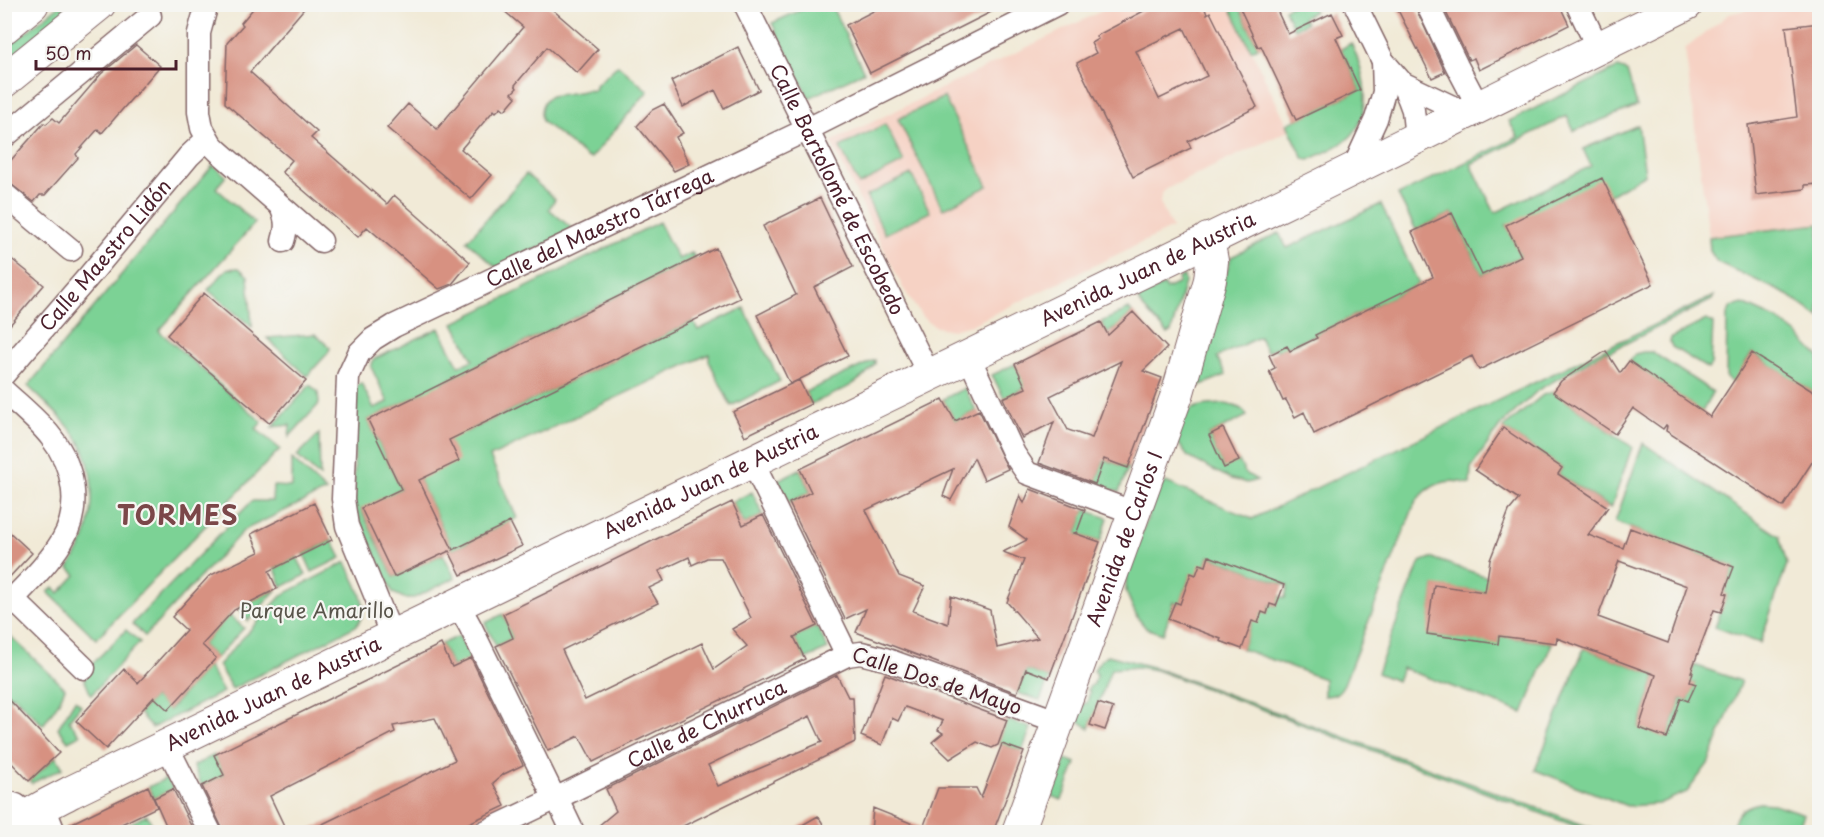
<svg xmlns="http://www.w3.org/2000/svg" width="1824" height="837" font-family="'Playpen Sans',sans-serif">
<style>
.built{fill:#f6d2c4}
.green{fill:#7cd295;stroke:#637860;stroke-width:1.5}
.building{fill:#d79181;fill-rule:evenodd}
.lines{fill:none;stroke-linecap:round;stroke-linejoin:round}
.street-casing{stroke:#846667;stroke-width:25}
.secondary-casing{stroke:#846667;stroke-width:34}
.highway-casing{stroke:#846667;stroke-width:35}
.street{stroke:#fff;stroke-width:22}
.secondary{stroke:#fff;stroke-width:32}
.highway{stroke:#fff;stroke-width:33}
.labels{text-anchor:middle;stroke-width:4.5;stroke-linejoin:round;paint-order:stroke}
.street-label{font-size:20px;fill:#4a1f2b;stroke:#f6f6f2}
.park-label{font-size:20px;fill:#59554b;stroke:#f6f6f2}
.district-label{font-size:26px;font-weight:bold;letter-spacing:1.5px;fill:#7b4749;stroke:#f6f6f2}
</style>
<rect width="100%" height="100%" fill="#f6f6f2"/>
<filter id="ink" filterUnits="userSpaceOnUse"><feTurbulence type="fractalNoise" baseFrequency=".0167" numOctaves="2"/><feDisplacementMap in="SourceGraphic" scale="12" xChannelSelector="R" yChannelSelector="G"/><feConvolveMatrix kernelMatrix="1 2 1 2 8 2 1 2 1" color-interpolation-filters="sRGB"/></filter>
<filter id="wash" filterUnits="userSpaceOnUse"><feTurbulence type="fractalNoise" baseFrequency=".008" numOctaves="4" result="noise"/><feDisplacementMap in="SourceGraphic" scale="24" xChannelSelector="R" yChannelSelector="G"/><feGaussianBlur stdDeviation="1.35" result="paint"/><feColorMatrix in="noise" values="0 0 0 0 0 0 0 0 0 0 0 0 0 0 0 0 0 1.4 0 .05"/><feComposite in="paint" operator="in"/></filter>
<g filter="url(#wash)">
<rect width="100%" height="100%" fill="#f1ead7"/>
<path class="built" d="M1116 4 1229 5 1290 130 1166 189 1161 195 1160 203 1172 228 971 325 952 330 936 327 922 317 903 288 831 142Z
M1766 5H1819V224L1709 237 1685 49 1729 14Z"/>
<path class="green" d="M1294 4 1311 5 1315 11 1303 17 1306 23 1294 29 1284 9Z
M60 5H74L5 62V49Z
M812 5H827L833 9 864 72 809 98 772 23Z
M1229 5H1238L1258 47 1251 50Z
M1351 43C1364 70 1375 112 1350 137 1340 147 1322 153 1309 160L1304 159 1287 124 1360 90 1341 49Z
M618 65 648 91 591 158 587 157 542 121C539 113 542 99 551 96 564 93 576 94 589 89L590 91 596 89 595 86Z
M1617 68 1627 71 1637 106 1574 131 1567 116 1471 164 1495 213 1591 166 1583 149 1638 125 1645 174 1610 195 1506 225 1521 256 1482 275 1452 213 1416 230 1398 195 1518 137 1509 121Z
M944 97 988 186 943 209 898 119Z
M885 124 904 162 859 185 840 147Z
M213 165 226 176 216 188 255 223 159 331 262 422 256 429 280 449 96 639 48 592 54 587 59 593 76 575 69 568C74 558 82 547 86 535 95 506 95 467 79 441 66 420 45 403 28 386Z
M526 174 555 199 549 209 575 231 497 268 467 241Z
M911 174 930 212 885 234 866 196Z
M1381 204 1419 284 1315 335 1277 351 1276 347 1267 352 1259 337 1217 357 1226 375 1196 387 1195 382 1231 257 1279 233 1287 248Z
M659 222 678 259 692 253 695 258 442 383 466 432 693 321 698 330 744 308 780 381 731 406 709 361V354L490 457 517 518 453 550 419 480 425 392 368 420 401 489 361 509 394 577 443 554 455 578 414 598H404L393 593 354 508 355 386 361 383 374 408 388 402 371 367 374 359 439 328 459 366 473 360 454 323Z
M1819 224V317L1788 295 1717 262 1710 251 1709 237Z
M239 268 248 276 252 327 208 290 227 269Z
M1182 276H1184L1185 282 1171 332 1168 334 1140 304 1138 298 1164 285 1166 289 1179 283 1178 279Z
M1714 296 1712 300 1607 353 1606 351 1538 390 1500 426 1471 468 1470 484C1446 477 1429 484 1415 503L1344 684C1339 693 1335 696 1324 696V679L1242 649 1252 621 1262 612 1267 614 1270 604 1276 606 1279 596 1285 598 1288 586 1209 556 1206 566 1196 575 1191 574 1180 604 1174 602 1163 634 1146 628 1137 617 1126 592V575L1159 488 1166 482 1252 519Z
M1743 304 1778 320 1796 333 1819 357V396L1752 353 1733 383 1726 378 1727 315 1731 307Z
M1129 309 1132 313 1116 328 1107 333 1101 322Z
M1706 320 1713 323 1711 365 1708 369 1672 347 1670 342 1671 338Z
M315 334 330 348 328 353 307 376 267 338Z
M1643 352H1652L1713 392 1702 412 1629 361 1635 354Z
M875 360V364C858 386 836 393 811 404L805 392Z
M1015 364 1025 384 1024 388 1004 398 992 375Z
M310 385 318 392 319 404 289 437 290 425 272 427Z
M965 388 976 411 955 421 943 399Z
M1553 392 1632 447 1611 508 1558 474 1562 468 1503 428 1543 395Z
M1224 404C1233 405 1243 407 1247 416L1209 435 1224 467 1239 461 1245 473 1257 480 1247 483 1231 479 1188 457 1176 440C1185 406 1190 406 1224 404Z
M319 434 320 477 297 456Z
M1643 443 1779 536 1787 564 1760 643 1715 627 1727 595 1724 593 1734 567 1615 522Z
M292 459 326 491 244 530 145 636 132 624 252 501H272L273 486 292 487Z
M1106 460 1128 468 1119 492 1095 484 1102 464Z
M800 469 810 492 789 503 778 480Z
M752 492 763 515 745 524 732 502Z
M1085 510 1108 518 1100 542 1079 535 1077 532Z
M332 540 341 558 312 572 304 554Z
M297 557 306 575 282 587 275 568Z
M1431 558 1526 590 1485 592 1434 586 1428 634 1498 643 1499 636 1552 643 1523 713 1402 668 1397 681 1377 673 1420 562Z
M346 562C355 584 373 606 356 626L232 689 218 665 282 595Z
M277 589 248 621 239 607Z
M503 614 513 638 496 646 485 623Z
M229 615 244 628 216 658 202 645Z
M817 626 828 649 805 659 794 637Z
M126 630 140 642 91 695 85 681 86 670Z
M6 632 65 688 59 702 43 725 13 695 9 699 5 694Z
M459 636 471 658 453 667 441 644Z
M1584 648 1656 675 1639 727 1667 738 1681 698 1688 701 1695 684 1690 682 1694 665 1741 681 1708 764 1687 792 1658 804 1627 806 1535 770Z
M1108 655 1156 668 1603 832H1591L1156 670 1138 667 1111 669 1089 728 1079 721V715L1083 704 1087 703 1090 692 1088 690 1090 686 1093 685 1097 674 1094 671C1097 664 1101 659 1108 655Z
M208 666 223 692 152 728 139 713 154 697 169 710Z
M1028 670 1049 678 1040 700 1017 693 1026 671Z
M75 700 81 705 69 720 80 735 68 741 58 728Z
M1007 720 1031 728 1022 751 1001 744 999 741Z
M214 755 224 775 202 786 193 766Z
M56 757 63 768 32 783 29 781Z
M1065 759 1076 763 1062 800 1051 796 1059 780 1058 777 1062 772Z
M167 778 173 789 154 798 148 787Z
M1759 803 1774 804 1804 814 1797 832H1730C1737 813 1739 808 1759 803Z
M147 815 156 832H137L134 828 123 832 121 828Z"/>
<g id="blocks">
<path class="building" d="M257 4H308L250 72 317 132 311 138 387 204 394 195 470 262 452 284 439 289 367 227 358 237 282 172 292 160 225 103 227 43 243 25 241 23Z
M496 4H546L598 49 577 73 547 47 515 85 517 88 512 93 516 97 505 110 501 107 496 112 494 110 461 149 492 175 471 199 387 128 408 104 437 129 523 27Z
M887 4H1007L870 73 846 25Z
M1157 4H1203L1207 14 1210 12 1257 107 1188 141 1191 148 1133 177 1077 63 1096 53 1091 43 1098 39 1096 36ZM1184 28 1207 76 1159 99 1136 51Z
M1238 4H1274L1288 34 1332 13 1343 35 1336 38 1360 90 1296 120 1261 46 1258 47Z
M1395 4H1414L1445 72 1432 78Z
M1451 4H1559L1569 25 1479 70 1474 58 1469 60 1444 8Z
M1820 23V184L1805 185V189L1756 195 1748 125 1797 117 1786 27Z
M136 45 160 66 102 133 98 129 76 154 78 158 45 195H40L34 202 7 181 4 179V168L44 123 46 124 53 118 59 123 101 74Z
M738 47 759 90 724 108 715 90 683 107 671 81Z
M664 104 683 133 676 137 689 164 674 171 637 126 652 110Z
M1602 178 1653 284 1479 370 1472 356 1314 434 1304 412 1295 417 1286 400 1283 401 1269 371 1275 368 1269 355 1287 346 1290 351 1317 338 1315 335 1433 277 1412 232 1452 213 1482 275 1521 256 1506 225Z
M820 198 853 267 814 287 848 356 790 384 757 315 796 295 763 226Z
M716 248 740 298 449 440 459 461 419 480 453 550 510 522 522 546 461 575 449 551 394 577 361 508 401 489 368 420Z
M4 253 44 285 4 332Z
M204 293 306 381 269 423 167 335Z
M1133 312 1167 348 1143 371 1162 378 1128 468 1104 459 1095 484 1039 463 1054 422 1022 438 1003 398 1026 388 1015 364 1101 322 1108 335ZM1121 361 1092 438 1068 430 1050 396Z
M1606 351 1620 373 1629 361 1710 417 1752 353 1820 396V450L1783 507 1666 431 1667 426 1666 425 1663 429 1633 408 1615 434 1553 392 1561 381Z
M799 380 811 404 745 436 733 412Z
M943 399 955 421 979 410 1008 469 984 480 974 458 951 500 943 496 953 469 866 510 899 576 925 586 913 611 948 624 951 596 990 610 997 648 1038 638 1007 602 1024 560 1003 552 1027 540 1009 527 1020 495 1024 503 1030 489 1085 510 1077 532 1074 533 1100 542 1049 678 1026 669 1017 693 856 632 866 609 845 619 789 503 811 492 800 469Z
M1223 428 1239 461 1224 468 1209 435Z
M1503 428 1562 468 1558 474 1608 507 1588 535 1623 548 1630 528 1734 567 1724 593 1727 594 1721 612 1714 610 1691 672H1693L1690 682 1696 684 1688 701 1681 698 1667 738 1639 728 1656 675 1557 638 1556 643 1499 636 1498 644 1427 634 1434 585 1485 592 1490 560 1509 511 1519 499 1475 470ZM1619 561 1687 586 1668 643 1598 617Z
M732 502 743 525 763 515 817 626 794 637 805 659 593 762 579 736 548 751 496 646 513 638 503 614ZM689 557 692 565 707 558H721L751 618 732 629 747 646 714 669 702 643 585 700 562 650 658 603 649 588 664 581 659 571Z
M314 503 332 540 269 571 277 589 234 610 202 645 216 658 168 710 154 697 106 749 76 721 124 669 138 683 186 630 172 617 209 576 259 552 251 534Z
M4 527 32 553 4 583Z
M1209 556 1284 585 1276 606 1270 604 1267 614 1262 612 1258 623 1252 621 1242 649 1220 641 1221 639 1168 619 1175 602 1180 604 1191 573 1196 575 1200 564 1206 566Z
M441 644 452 667 471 658 523 765 504 774 493 783 505 806 450 832H306L455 760 435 718 393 726 395 732 270 796 287 832H224L202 786 224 775 214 755Z
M885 674 1007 720 998 745 992 748 977 742 950 759 932 742 943 733 938 730 943 721 905 707 898 721 892 718 882 745 861 736Z
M837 675 848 697H853L855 742 671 832H591L616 811 606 789ZM810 716 822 742 718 786 708 765Z
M4 694 59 753 29 781 4 755Z
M1098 703 1113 708 1105 730 1090 725Z
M1002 744 1024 752 993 832H871L873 808 923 828 938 788H976L981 798Z
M148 786 157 807 105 832H67L66 826Z
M173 789 194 832H169L154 798Z
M818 816 828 832H790Z"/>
</g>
</g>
<g filter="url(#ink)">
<use href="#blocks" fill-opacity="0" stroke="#846667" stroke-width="1.5"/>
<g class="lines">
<g class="street-casing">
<g id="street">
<path d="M207 4 199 33V112L202 128 211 144 218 151 321 241"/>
<path id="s1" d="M745 4 929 375"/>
<path d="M1355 4 1383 61 1402 83 1409 99 1413 110 1416 138"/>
<path d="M1427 4 1457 66 1478 106"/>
<path d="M1577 4 1598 48"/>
<path d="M1402 83 1465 113"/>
<path d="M4 137 150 16"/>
<path d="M1353 169 1376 119 1384 92 1383 61"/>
<path d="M4 194 71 250"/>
<path d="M281 207C287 220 287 228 283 241"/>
<path d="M968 355 1014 454 1027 473 1135 513"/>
<path id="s2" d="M4 374 89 276 189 156 207 139"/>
<path d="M4 391C20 406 38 420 51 437 74 466 82 508 62 541 47 566 24 587 4 608"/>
<path d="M752 461 847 655 861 653 885 659 1059 722"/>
<path d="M13 599 84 668"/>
<path d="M458 604 470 626 550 789"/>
<path id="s3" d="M392 636 347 526 343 499 348 377 359 353 373 339 394 326 806 130 1057 4"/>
<path d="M167 746 210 832"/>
<path id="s4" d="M565 794 847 655"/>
<path d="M4 801 16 805 29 815"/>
<path d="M44 807 54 832"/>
<path d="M561 807 573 832"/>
<path d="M485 832 546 803"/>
</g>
</g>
<g class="secondary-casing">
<g id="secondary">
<path id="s5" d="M12 832C25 813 51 803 71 792L1309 191 1687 4"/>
<path id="s6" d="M1018 832 1178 392 1210 280 1212 261 1208 239"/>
</g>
</g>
<g class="highway-casing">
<path id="highway" d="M4 27 32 4
M4 81 99 4"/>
</g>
<use href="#street" class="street"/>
<use href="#secondary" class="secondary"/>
<use href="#highway" class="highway"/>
</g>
</g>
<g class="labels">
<g class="street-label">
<text dy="7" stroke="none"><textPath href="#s1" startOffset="207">Calle Bartolomé de Escobedo</textPath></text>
<text dy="7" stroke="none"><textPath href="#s3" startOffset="567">Calle del Maestro Tárrega</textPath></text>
<text dy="7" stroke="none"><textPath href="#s2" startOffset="156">Calle Maestro Lidón</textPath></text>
<text dy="7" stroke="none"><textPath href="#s5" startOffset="1269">Avenida Juan de Austria</textPath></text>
<text dy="7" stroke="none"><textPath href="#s5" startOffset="783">Avenida Juan de Austria</textPath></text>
<text dy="7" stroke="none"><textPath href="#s6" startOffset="312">Avenida de Carlos I</textPath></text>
<text transform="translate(937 681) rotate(18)" y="7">Calle Dos de Mayo</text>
<text dy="7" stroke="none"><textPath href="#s5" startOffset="297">Avenida Juan de Austria</textPath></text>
<text dy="7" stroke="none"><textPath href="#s4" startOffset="158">Calle de Churruca</textPath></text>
</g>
<g class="park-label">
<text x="317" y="618">Parque Amarillo</text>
</g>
<g class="district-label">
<text x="178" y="525">TORMES</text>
</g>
</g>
<rect width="1824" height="837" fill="none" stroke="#f6f6f2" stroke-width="24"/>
<path d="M36 60v9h140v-9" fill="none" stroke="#4a1f2b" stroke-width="3"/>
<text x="45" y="60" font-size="18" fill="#4a1f2b" stroke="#f6f6f2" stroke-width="4.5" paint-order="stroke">50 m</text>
</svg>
